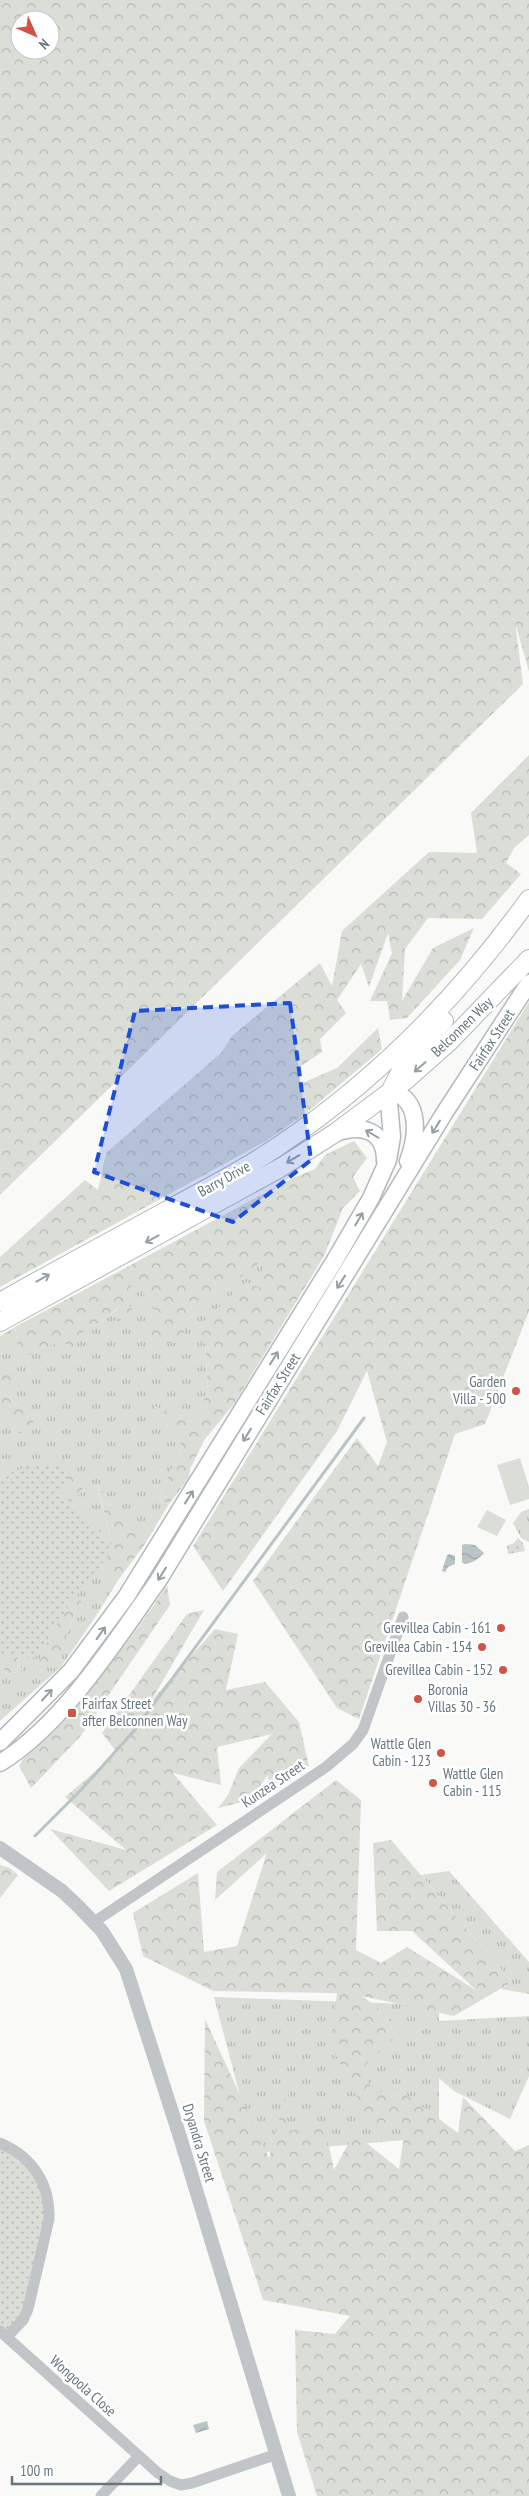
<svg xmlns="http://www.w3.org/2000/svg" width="529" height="2496" font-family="'PT Sans Narrow',sans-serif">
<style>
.grass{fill:url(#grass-tufts)}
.forest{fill:url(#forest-crowns);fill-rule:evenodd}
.park{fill:url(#park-dots)}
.pitch{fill:#daded7}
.water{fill:url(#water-waves)}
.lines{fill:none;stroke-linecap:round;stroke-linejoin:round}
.stream{stroke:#b9c4c7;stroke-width:3}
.secondary-casing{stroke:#b4b9bd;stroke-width:19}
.primary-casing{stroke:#b3b8bb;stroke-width:20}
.minor{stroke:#c1c5c8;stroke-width:11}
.tertiary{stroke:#c1c5c8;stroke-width:14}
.secondary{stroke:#fff;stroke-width:16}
.primary{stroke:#fff;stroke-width:18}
.oneway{stroke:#95a0a5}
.marked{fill:#1d4ed8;fill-opacity:0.2;stroke:#1d4ed8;stroke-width:4;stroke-dasharray:10 6;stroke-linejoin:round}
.poi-dot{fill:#ce5543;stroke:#fff;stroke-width:2}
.labels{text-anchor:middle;stroke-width:5;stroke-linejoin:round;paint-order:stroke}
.street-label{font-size:15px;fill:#67777f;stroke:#fff}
.poi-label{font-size:15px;fill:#67777f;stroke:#fff;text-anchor:end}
</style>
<defs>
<pattern id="grass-tufts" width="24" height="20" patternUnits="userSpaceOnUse" patternTransform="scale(1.25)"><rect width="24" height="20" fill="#daded7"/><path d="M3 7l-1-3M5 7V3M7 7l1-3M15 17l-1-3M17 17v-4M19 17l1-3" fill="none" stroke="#b5b9b4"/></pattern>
<pattern id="forest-crowns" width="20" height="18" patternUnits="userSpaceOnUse" patternTransform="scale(1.25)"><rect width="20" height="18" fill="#daded7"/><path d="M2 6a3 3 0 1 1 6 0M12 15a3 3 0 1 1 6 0" fill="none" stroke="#b5b9b4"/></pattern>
<pattern id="park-dots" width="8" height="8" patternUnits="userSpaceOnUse" patternTransform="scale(1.25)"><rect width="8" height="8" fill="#daded7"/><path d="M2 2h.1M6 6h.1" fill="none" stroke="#b5b9b4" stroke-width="1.8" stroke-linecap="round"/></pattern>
<pattern id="water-waves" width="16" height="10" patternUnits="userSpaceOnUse" patternTransform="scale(1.25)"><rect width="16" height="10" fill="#b9c4c7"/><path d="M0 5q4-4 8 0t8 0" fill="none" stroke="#9aa4a7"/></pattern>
</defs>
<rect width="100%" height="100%" fill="#f9f9f8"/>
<path class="grass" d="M261 1260 267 1290 191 1333 205 1343 208 1391 193 1423 154 1406 182 1446 158 1499 169 1504 145 1544 97 1485 113 1547 38 1485 95 1566 119 1579 96 1616 61 1667 0 1721V1660L7 1675 22 1670 11 1642 25 1648 50 1641 57 1668 72 1620 69 1591 54 1637 32 1624 0 1638V1414L33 1416 5 1394 20 1373 0 1362V1336L15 1327 20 1357 62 1341 86 1326 100 1323 120 1307 116 1323 132 1310 123 1297 135 1281 165 1323 138 1341 188 1343 180 1325Z
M529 1509V1542L521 1538 513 1523 521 1512Z
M449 1871 529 1962V1994L501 1989 512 1982 421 1875Z
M214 1997 439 2005V2021L529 2016V2076L510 2119 454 2091 439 2078V2137L255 2153Z"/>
<path class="forest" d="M0 0H529V672L515 622 523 684 0 1195ZM20 20H50V50H20Z
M529 755V835L514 848 506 863 521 874 482 919 428 918 405 949 402 1001 433 948 474 928 460 960 407 1018 390 1020 387 1001H370L392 953 388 933 369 987 361 964 337 1000 346 1013 320 1039 322 1052 298 1068 300 1084 337 1068 378 1028 382 1049 305 1114 266 1141 0 1287V1257L85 1180 98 1190 106 1153 221 1053 232 1036 320 963 332 986 342 931 429 852 477 853 471 813Z
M529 1002V1311L485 1424 455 1434 359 1719 337 1708 253 1581 357 1438 378 1466 387 1442 367 1371 337 1431 223 1591 193 1546Z
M354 1141 367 1158 353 1177 360 1191 343 1208 324 1256 234 1404 205 1439 190 1469 189 1478 169 1504 158 1499 182 1446 153 1405 193 1423 208 1391 205 1344 191 1333 246 1282 266 1290 261 1261 180 1325 188 1343 137 1342 164 1322 135 1282 123 1297 133 1311 116 1324 119 1307 100 1323 86 1326 74 1349 62 1341 20 1358 15 1327 293 1178 315 1169 325 1155Z
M0 1362 20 1373 5 1394 33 1416V1430L19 1434 12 1416 0 1414Z
M75 1474 83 1491 64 1508 113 1547 97 1484 145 1544 119 1579 95 1566 37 1485Z
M167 1585 170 1605 80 1737 31 1788 19 1766 23 1759C75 1704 127 1649 167 1585Z
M69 1591 91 1610 72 1620 57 1669 38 1664 50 1641 25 1648 12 1643 22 1670 7 1675 0 1660V1638L32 1624 53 1636 48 1597Z
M204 1610 151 1701 215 1629 238 1634 226 1690 265 1682 299 1722 309 1766 269 1792 268 1775 250 1800 218 1808 228 1795 239 1768 272 1734 217 1747 221 1785 173 1773 217 1825 109 1891 50 1829 126 1850 65 1797 117 1753 102 1733 187 1614Z
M336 1780 361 1800 356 1950 381 1963 407 1947 476 1990 412 1931H377L373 1843 391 1840 512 1982 454 2016 362 1996 404 2029 361 2069 375 2094 397 2088 458 2133 463 2097 515 2151 529 2145V2496H317L297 2432 295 2330 335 2334 350 2316 263 2300 204 2121 205 2019 269 2158 290 2079 285 2131 325 2127 334 2170 354 2133 399 2169 405 2130 370 2124 331 2045 337 1993 213 1991 143 1956 133 1913 198 1873 204 1952 237 1946 267 1853 215 1900 217 1872Z
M0 1865 10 1868 18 1875 0 1898Z"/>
<path class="park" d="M62 1464 71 1473 61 1493 115 1547 69 1605 35 1658 0 1653V1477L28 1466Z
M518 1538 523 1543 525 1551 508 1554 507 1545 513 1544Z
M0 2143 25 2158 49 2206 28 2309 16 2330 0 2331Z"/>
<path class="pitch" d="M520 1458 529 1487V1499L510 1505 497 1465Z
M487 1510 506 1520 497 1536 477 1527Z"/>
<path class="water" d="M465 1544 475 1545 484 1553C479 1558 472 1564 464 1564L462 1562V1545Z
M450 1554 455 1556V1564L448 1567 445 1572 442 1571 447 1555Z
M207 2421 209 2429 196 2433 193 2425Z"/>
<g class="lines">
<path class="stream" d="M35 1836 80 1791 133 1732 364 1418"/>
<g class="secondary-casing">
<path id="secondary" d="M335 1133C361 1124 385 1129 385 1161
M0 1742 71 1671 126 1597 335 1260 371 1198 388 1160 392 1137 389 1103 391 1091C422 1100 417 1137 408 1161
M0 1763C63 1724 115 1642 158 1581L445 1112 529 983"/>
</g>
<g class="primary-casing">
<path id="primary" d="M392 1088 405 1063 444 1021
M0 1302C55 1271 111 1241 166 1211 203 1190 242 1171 277 1147 376 1081 460 995 529 899
M0 1322 280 1168 335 1133 406 1080 449 1042 529 959"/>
</g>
<path class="minor" d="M94 1922 326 1767 353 1744 363 1730 403 1617
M0 2143C33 2157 50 2184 49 2219L28 2309 23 2320 7 2337
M0 2331 158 2473 170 2481 181 2485 192 2483 277 2454
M101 2496 138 2457"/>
<path class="tertiary" d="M0 1848 62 1891 78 1906 102 1931 126 1969 180 2137 289 2496"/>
<use href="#secondary" class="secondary"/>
<use href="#primary" class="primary"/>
</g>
<defs><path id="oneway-shaft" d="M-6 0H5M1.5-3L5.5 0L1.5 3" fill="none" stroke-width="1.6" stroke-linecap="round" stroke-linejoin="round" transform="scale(1.25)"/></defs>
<g class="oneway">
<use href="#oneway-shaft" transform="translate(420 1067) rotate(139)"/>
<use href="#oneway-shaft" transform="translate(436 1127) rotate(122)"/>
<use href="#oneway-shaft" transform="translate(372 1134) rotate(-150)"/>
<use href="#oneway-shaft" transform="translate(293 1159) rotate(149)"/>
<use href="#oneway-shaft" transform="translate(359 1219) rotate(-60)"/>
<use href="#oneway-shaft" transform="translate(152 1239) rotate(151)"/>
<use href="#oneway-shaft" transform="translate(43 1278) rotate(-29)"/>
<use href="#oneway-shaft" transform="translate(341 1282) rotate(122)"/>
<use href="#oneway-shaft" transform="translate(274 1358) rotate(-58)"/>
<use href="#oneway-shaft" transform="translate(247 1435) rotate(122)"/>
<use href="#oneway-shaft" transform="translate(189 1497) rotate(-58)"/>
<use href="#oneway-shaft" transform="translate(162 1574) rotate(122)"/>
<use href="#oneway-shaft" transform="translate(101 1633) rotate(-54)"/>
<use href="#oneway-shaft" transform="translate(47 1695) rotate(-47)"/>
</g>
<path class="marked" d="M290 1003 311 1160 233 1222 94 1172 135 1011Z"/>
<g class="poi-dot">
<circle cx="516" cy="1391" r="5"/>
<circle cx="501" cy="1628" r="5"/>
<circle cx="482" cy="1647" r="5"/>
<circle cx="503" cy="1670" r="5"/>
<circle cx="418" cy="1699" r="5"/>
<rect x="67" y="1708" width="10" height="10" rx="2.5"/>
<circle cx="441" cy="1753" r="5"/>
<circle cx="433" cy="1783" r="5"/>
</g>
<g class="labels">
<g class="street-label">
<text transform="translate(462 1027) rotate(-44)" y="5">Belconnen Way</text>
<text transform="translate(492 1040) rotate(-57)" y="5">Fairfax Street</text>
<text transform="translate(224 1179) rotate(-29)" y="5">Barry Drive</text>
<text transform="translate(278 1384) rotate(-58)" y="5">Fairfax Street</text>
<text transform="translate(273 1784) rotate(-34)" y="5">Kunzea Street</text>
<text transform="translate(199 2143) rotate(73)" y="5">Dryandra Street</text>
<text transform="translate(83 2386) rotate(42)" y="5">Wongoola Close</text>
</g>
<g class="poi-label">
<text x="506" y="1387">Garden<tspan x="506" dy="17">Villa - 500</tspan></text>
<text x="491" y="1633">Grevillea Cabin - 161</text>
<text x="472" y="1652">Grevillea Cabin - 154</text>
<text x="493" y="1675">Grevillea Cabin - 152</text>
<text x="428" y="1695" text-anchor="start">Boronia<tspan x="428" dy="17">Villas 30 - 36</tspan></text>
<text x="82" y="1709" text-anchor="start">Fairfax Street<tspan x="82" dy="17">after Belconnen Way</tspan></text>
<text x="431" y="1749">Wattle Glen<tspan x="431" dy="17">Cabin - 123</tspan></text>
<text x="443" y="1779" text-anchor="start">Wattle Glen<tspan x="443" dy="17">Cabin - 115</tspan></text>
</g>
</g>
<g transform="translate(35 35) rotate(135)"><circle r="24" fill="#ffffff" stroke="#c2c9cc"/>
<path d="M0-4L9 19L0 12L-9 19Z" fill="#ce5543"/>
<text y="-8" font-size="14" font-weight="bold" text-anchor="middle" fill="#67777f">N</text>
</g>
<path d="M12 2476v8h149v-8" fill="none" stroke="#67777f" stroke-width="2.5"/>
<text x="20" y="2476" font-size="15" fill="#67777f" stroke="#ffffff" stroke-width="4" paint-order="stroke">100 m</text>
</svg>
